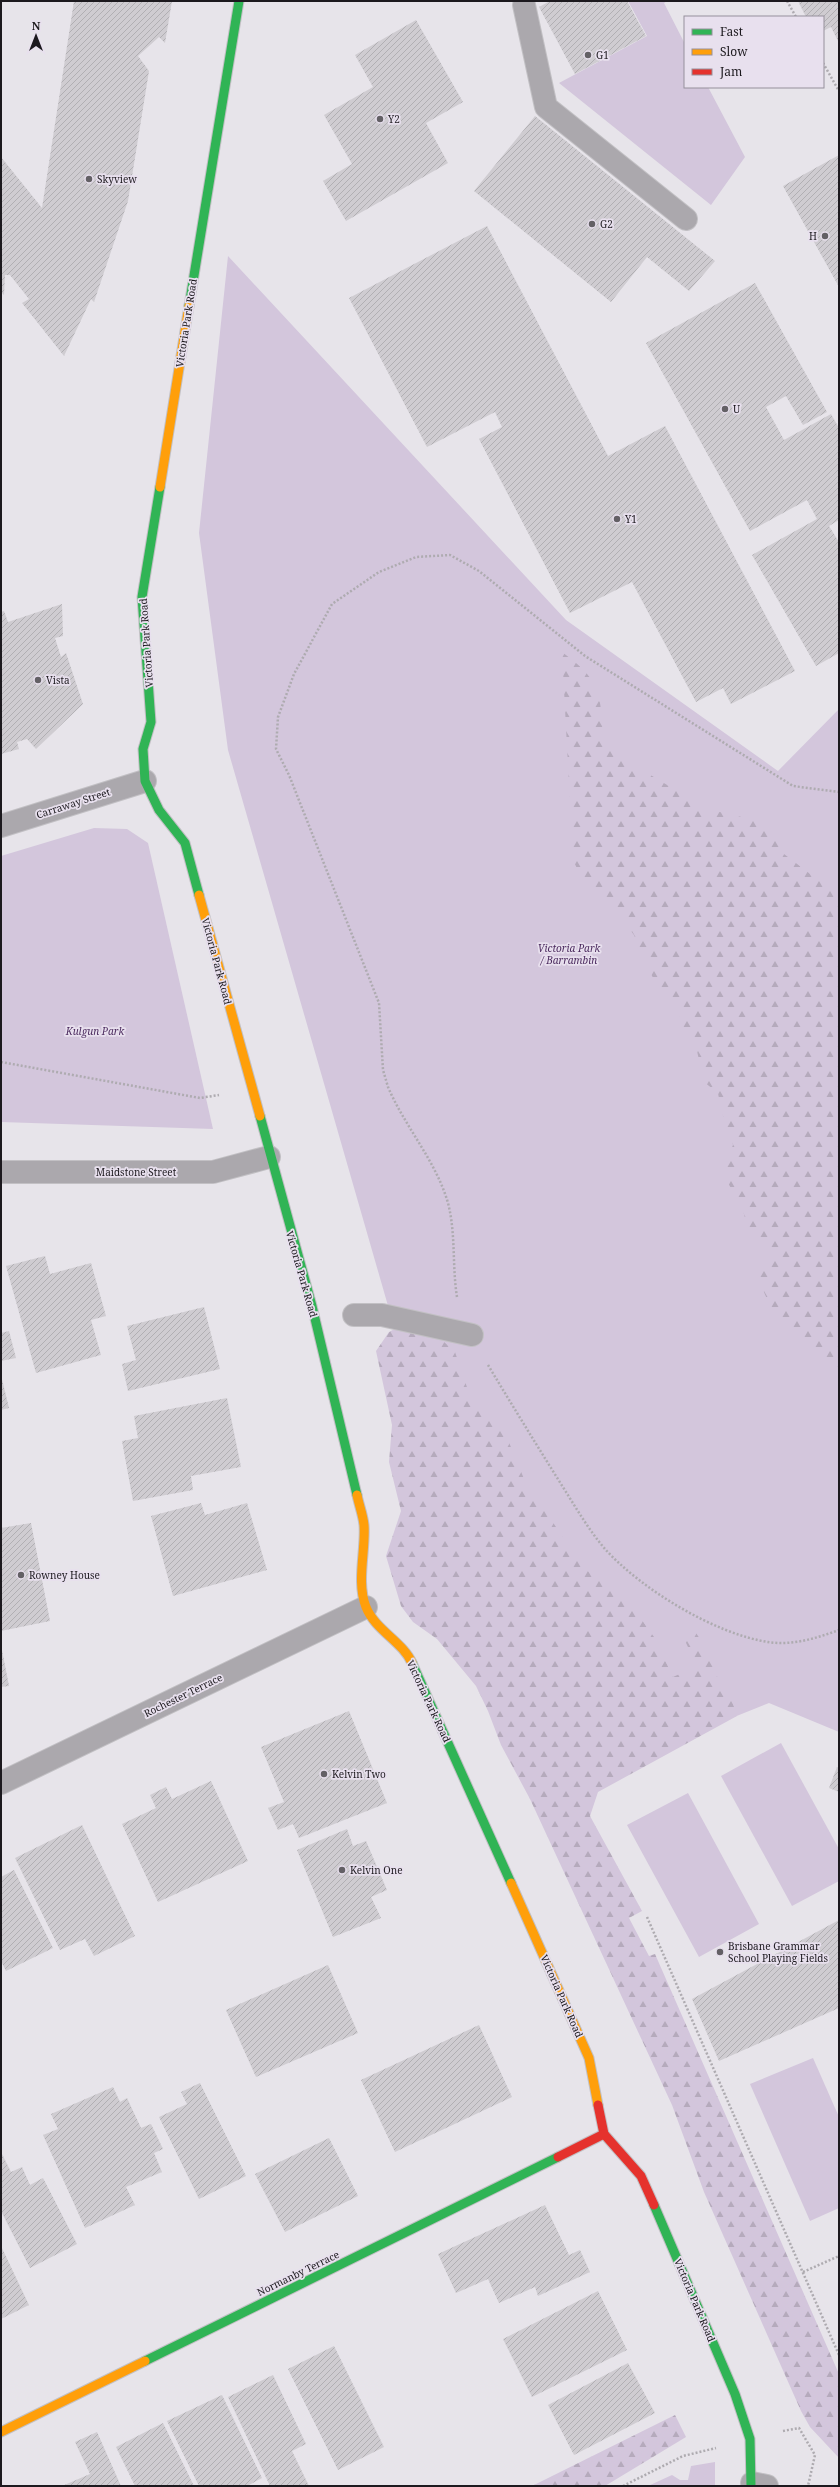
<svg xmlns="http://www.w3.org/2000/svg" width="840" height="2487" viewBox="0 0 840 2487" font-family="'Noto Serif',serif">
	<defs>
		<pattern id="forest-firs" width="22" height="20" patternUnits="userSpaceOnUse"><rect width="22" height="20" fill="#d3c6dc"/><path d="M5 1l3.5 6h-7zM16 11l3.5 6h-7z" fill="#b5aabc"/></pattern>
		<pattern id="building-hatch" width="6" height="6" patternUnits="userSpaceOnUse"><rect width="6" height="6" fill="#cfccd1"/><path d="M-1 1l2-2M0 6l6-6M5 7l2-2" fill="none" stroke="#b1afb3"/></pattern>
	</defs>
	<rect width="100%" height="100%" fill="#e7e4ea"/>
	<g fill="#d3c6dc">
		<polygon points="628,1 667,1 664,3 685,44 685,87 708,87 745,157 711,205 559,83 647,36"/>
		<polygon points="228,256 566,620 778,771 839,709 839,1732 769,1703 530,1799 228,750 199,533"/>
		<polygon points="94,828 127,829 148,843 213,1129 1,1122 1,856"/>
		<polygon points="781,1743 839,1849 839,1881 792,1906 721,1776"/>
		<polygon points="688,1793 759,1924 699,1957 627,1825"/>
		<polygon points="813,2058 839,2117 839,2208 810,2221 750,2084"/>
		<polygon points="715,2462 715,2486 648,2486 672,2475 680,2480 688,2480 691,2466"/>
	</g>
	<g fill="url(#forest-firs)">
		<path d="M562 652C591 674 600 684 602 721 603 731 603 741 609 750L707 809 750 819 762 824 775 836 784 854 839 896V1371C804 1351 756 1306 758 1261L766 1259 769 1256 749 1231 743 1211 726 1179V1161L733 1145 732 1141 721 1110 718 1093 704 1082 697 1051 686 1035 679 1014 652 976 634 935 612 906 583 881 573 860Z"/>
		<polygon points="400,1326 432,1331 455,1352 472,1402 498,1425 508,1440 529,1491 546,1512 580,1563 592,1575 618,1588 624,1595 654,1637 673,1677 697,1666 678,1626 696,1633 714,1660 713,1672 728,1689 737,1716 598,1792 590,1816 642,1911 629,1918 649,1956 655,1954 839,2374 839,2458 810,2427 801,2411 704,2192 672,2105 530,1799 501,1745 488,1711 476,1686 437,1639 413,1622 401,1606 386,1556 401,1511 389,1462 392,1425 376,1351 389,1332"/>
		<polygon points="675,2415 686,2437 605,2486 532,2486"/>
	</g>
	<g fill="url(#building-hatch)">
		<polygon points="74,1 172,1 165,43 159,37 138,56 149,71 128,201 94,302 91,299 64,356 22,303 29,299 10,275 5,275 4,295 1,292 1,157 42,208"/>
		<polygon points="550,1 627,1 646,36 575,74 539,7"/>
		<polygon points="798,1 839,1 839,43 831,27 823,31 823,17 806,17"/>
		<polygon points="416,20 463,102 426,123 448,163 346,221 323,181 352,164 324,115 373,87 355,55"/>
		<polygon points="535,116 715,261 689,291 647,257 611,302 474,191"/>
		<polygon points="839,155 839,287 783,186"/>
		<polygon points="487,226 608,456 665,426 795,671 731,704 723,688 696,702 632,582 570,613 479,439 502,427 495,412 427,447 349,298"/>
		<polygon points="755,283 827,412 803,425 786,396 766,407 784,440 831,414 839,428 839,520 829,526 839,542 839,653 816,666 752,555 817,519 807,500 750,531 646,343"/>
		<polygon points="62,604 63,636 55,638 61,657 66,653 83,704 36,749 27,739 17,742 19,749 1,754 1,612 4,611 8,622"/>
		<polygon points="45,1256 50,1274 91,1263 106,1316 91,1320 101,1355 36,1373 6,1266"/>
		<polygon points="204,1307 220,1369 128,1391 122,1364 136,1360 127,1326"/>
		<polygon points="9,1331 16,1358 1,1361 1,1333"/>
		<polygon points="1,1375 9,1408 1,1410"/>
		<polygon points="227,1398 241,1467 191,1476 193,1490 133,1501 122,1441 138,1438 134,1416"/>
		<polygon points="201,1503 205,1515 247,1503 267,1570 173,1596 151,1516"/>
		<polygon points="31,1523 50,1621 1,1631 1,1528"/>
		<polygon points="1,1645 9,1686 1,1687"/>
		<polygon points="349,1711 387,1803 299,1838 293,1824 278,1830 268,1808 284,1802 261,1747"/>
		<polygon points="837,1767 839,1768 839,1792 829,1788"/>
		<polygon points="211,1781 248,1861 158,1902 122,1824 156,1808 150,1795 166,1787 172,1799"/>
		<polygon points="82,1825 135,1936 94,1956 85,1939 60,1950 15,1858"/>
		<polygon points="347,1829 353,1846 366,1841 387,1890 371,1897 381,1918 333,1937 297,1850"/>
		<polygon points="14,1870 53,1948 6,1971 1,1961 1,1877"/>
		<polygon points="839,1920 839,2008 719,2061 692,1999"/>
		<polygon points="328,1965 358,2033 256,2077 226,2010"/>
		<polygon points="479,2025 512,2097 395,2152 361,2080"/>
		<polygon points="200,2083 246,2176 199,2199 159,2117 187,2104 181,2092"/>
		<polygon points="113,2087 120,2102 127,2098 141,2128 151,2124 163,2149 154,2153 162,2172 126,2187 135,2205 85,2228 43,2135 58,2129 51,2114"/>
		<polygon points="329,2138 358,2196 285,2232 255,2174"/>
		<polygon points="1,2152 11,2172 22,2167 30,2185 43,2178 77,2244 30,2268 1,2211"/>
		<polygon points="545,2205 569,2255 580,2250 590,2272 538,2296 535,2287 499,2303 488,2279 456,2293 438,2254"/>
		<polygon points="1,2246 29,2305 1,2319"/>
		<polygon points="598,2291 627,2350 532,2397 503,2339"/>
		<polygon points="334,2346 384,2447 338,2470 288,2369"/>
		<polygon points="628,2363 655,2413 574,2455 548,2405"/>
		<polygon points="273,2375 306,2444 292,2451 309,2486 270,2486 228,2397"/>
		<polygon points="222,2395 262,2478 247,2486 199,2486 167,2421"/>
		<polygon points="163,2423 194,2486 135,2486 116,2447"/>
		<polygon points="97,2432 121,2486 62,2486 90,2474 75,2442"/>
	</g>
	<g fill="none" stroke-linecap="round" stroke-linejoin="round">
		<g stroke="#c2c0c4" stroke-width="24">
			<g id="lane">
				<polyline points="524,5 546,107 686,219"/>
				<polyline points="354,1315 382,1315 472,1335"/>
				<polyline points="752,2483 767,2486"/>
			</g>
		</g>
		<g stroke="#c2c0c4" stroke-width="24">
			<g id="street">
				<polyline points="1,826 145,781"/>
				<polyline points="1,1172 213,1172 269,1157"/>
				<polyline points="1,1783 366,1607"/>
			</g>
		</g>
		<g stroke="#c2c0c4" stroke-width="11">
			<g id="fast">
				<polyline points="189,306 239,1"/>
				<polyline points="160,487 142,597 151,722 143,749 145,781 159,810 185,843 199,895"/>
				<polyline points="260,1116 312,1306 357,1495"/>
				<polyline points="412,1663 511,1883"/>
				<polyline points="654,2205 735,2394 750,2439 751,2486"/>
				<polyline points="145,2361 558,2157"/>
			</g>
		</g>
		<g stroke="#c2c0c4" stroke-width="11">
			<g id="slow">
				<polyline points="160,487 189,306"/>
				<polyline points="199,895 260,1116"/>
				<path d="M357 1495C359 1505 363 1515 364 1525 366 1550 356 1582 366 1607 375 1630 403 1642 412 1663"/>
				<polyline points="511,1883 589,2058 598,2105"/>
				<polyline points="1,2432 145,2361"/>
			</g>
		</g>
		<g stroke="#c2c0c4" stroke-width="11">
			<g id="jam">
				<polyline points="598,2105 604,2134 641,2176 654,2205"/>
				<polyline points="558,2157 604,2134"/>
			</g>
		</g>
		<g stroke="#aeabb0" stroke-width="2.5" stroke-dasharray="2 2" stroke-linecap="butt">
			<polyline points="787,1 796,17"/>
			<polyline points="823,63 839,91"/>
			<polyline points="1,1062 200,1098 219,1095"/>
			<path d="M457 1297C452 1266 456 1234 448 1203 436 1161 405 1127 388 1087L383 1070 379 1003 289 775 276 749 278 717 294 674 332 604 379 572 416 557 450 555 479 571 585 656 793 786 839 792"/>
			<path d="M488 1365C512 1405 536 1444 561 1484 575 1506 588 1529 605 1549 641 1589 715 1634 768 1642 792 1646 817 1638 839 1630"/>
			<polyline points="647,1917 839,2355"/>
			<polyline points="803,2272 839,2256"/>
			<polyline points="783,2431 799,2428 815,2455 808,2486"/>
			<polyline points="623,2486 683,2456 716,2448"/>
		</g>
		<use href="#lane" stroke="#aba8ad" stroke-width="22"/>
		<use href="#street" stroke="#aba8ad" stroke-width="22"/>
		<use href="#fast" stroke="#30b455" stroke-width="9"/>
		<use href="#slow" stroke="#ff9f0a" stroke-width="9"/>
		<use href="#jam" stroke="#e5322d" stroke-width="9"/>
	</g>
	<g fill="#636065" stroke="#e8e0ee" stroke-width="1.5">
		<circle cx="588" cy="55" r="4"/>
		<circle cx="380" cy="119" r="4"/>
		<circle cx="89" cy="179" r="4"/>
		<circle cx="592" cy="224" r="4"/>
		<circle cx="825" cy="236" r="4"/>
		<circle cx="725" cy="409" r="4"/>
		<circle cx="617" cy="519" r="4"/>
		<circle cx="38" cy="680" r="4"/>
		<circle cx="21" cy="1575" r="4"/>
		<circle cx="324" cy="1774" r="4"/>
		<circle cx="342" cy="1870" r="4"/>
		<circle cx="720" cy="1952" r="4"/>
	</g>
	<g text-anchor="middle" stroke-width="3.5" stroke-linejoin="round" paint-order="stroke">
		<g font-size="10" fill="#1c191e" stroke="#e8e0ee" text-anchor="start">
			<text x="596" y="59">G1</text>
			<text x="388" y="123">Y2</text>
			<text x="97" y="183">Skyview</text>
			<text x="600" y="228">G2</text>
			<text x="817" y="240" text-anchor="end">H</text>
			<text x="733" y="413">U</text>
			<text x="625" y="523">Y1</text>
			<text x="46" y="684">Vista</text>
			<text x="29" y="1579">Rowney House</text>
			<text x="332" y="1778">Kelvin Two</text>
			<text x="350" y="1874">Kelvin One</text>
			<text x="728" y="1950">Brisbane Grammar<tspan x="728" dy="12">School Playing Fields</tspan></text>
		</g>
		<g font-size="10" fill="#1c191e" stroke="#e8e0ee">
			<text transform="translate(186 323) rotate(-81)" y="4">Victoria Park Road</text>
			<text transform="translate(146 643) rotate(-94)" y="4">Victoria Park Road</text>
			<text transform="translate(73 803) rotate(-18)" y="4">Carraway Street</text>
			<text transform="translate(217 961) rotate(75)" y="4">Victoria Park Road</text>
			<text x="136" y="1176">Maidstone Street</text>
			<text transform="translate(302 1274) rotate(74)" y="4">Victoria Park Road</text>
			<text transform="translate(183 1695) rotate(-26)" y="4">Rochester Terrace</text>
			<text transform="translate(429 1701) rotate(65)" y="4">Victoria Park Road</text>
			<text transform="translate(562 1996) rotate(66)" y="4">Victoria Park Road</text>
			<text transform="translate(298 2273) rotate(-26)" y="4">Normanby Terrace</text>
			<text transform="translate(695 2300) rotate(67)" y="4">Victoria Park Road</text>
		</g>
		<g font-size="10" font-style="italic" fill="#4b2a5e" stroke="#e8e0ee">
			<text x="569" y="952">Victoria Park<tspan x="569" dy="12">/ Barrambin</tspan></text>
			<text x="95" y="1035">Kulgun Park</text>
		</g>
	</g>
	<rect width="840" height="2487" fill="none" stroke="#1c191e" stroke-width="4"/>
	<rect x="684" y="16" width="140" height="72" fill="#e8e0ee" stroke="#96909b"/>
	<rect x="692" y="29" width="20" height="6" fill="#30b455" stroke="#96909b"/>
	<text x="720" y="36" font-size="12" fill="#1c191e">Fast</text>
	<rect x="692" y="49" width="20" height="6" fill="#ff9f0a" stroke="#96909b"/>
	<text x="720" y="56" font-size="12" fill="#1c191e">Slow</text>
	<rect x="692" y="69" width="20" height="6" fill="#e5322d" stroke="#96909b"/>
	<text x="720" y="76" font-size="12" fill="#1c191e">Jam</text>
	<g transform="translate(36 36)" stroke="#e8e0ee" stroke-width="3" paint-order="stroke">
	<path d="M0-3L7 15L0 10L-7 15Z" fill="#1c191e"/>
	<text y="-6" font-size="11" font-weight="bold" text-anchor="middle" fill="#1c191e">N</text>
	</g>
</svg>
